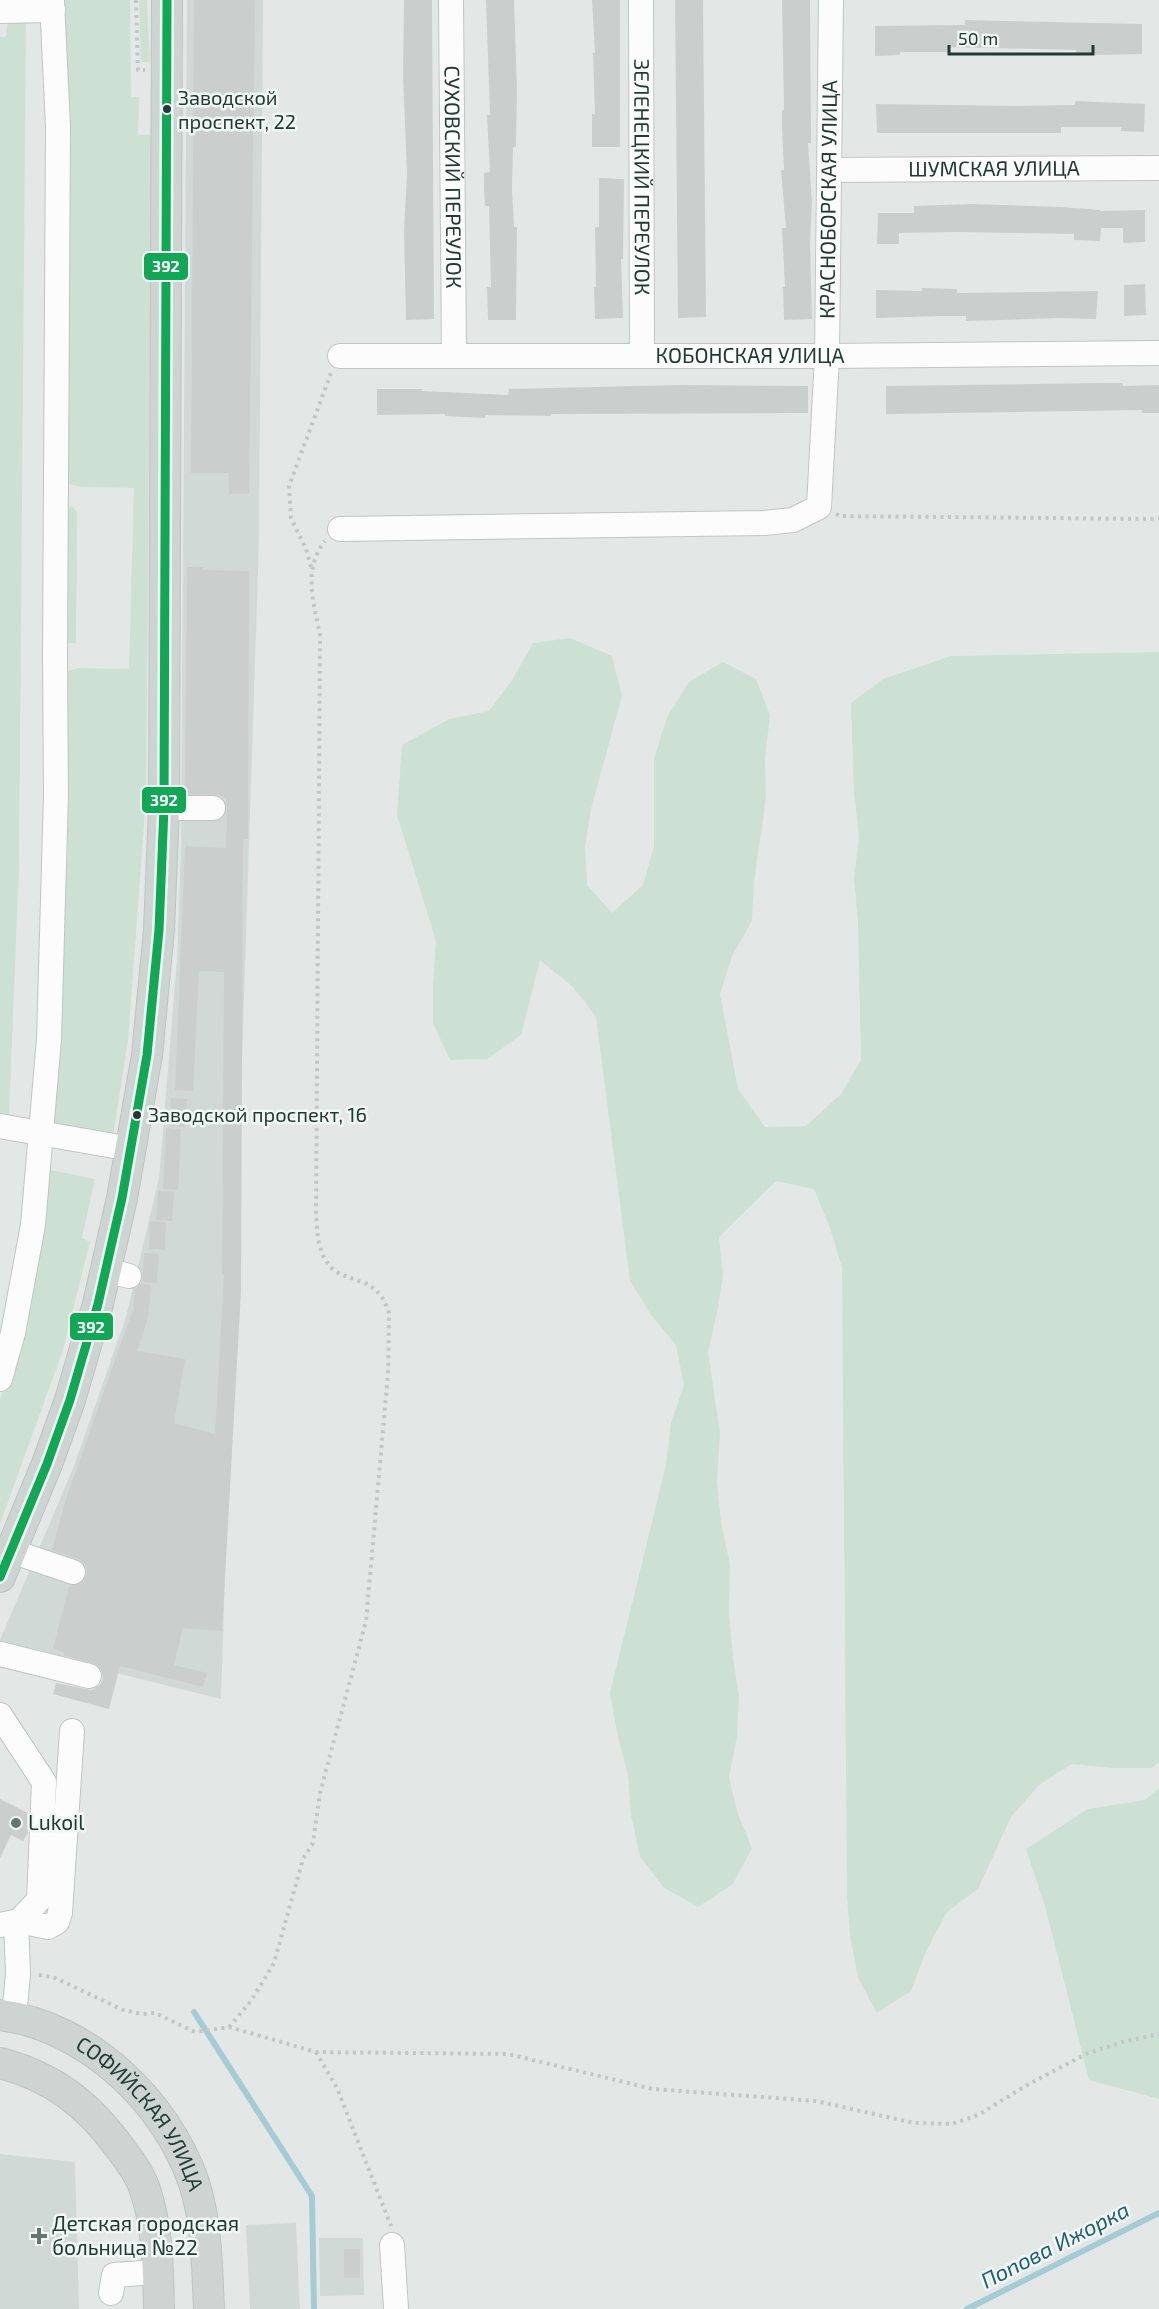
<svg xmlns="http://www.w3.org/2000/svg" width="1159" height="2309" viewBox="0 0 1159 2309" font-family="'Exo 2',sans-serif">
	<rect width="100%" height="100%" fill="#e3e8e6"/>
	<g fill="#d1d9d6">
		<polygon points="187,0 263,0 259,541 221,1699 0,1644 0,1640 74,1466 126,1317 159,1178 177,960 181,843"/>
		<polygon points="0,2154 75,2162 79,2309 0,2309"/>
		<polygon points="296,2223 300,2309 250,2309 246,2225"/>
		<polygon points="319,2238 363,2238 364,2295 320,2296"/>
	</g>
	<g fill="#cce1d4">
		<polygon points="63,0 130,0 131,97 139,97 138,135 152,135 146,798 128,1041 113,1136 50,1123 68,851 63,673 78,668 129,669 134,488 82,487 65,483"/>
		<polygon points="139,0 147,0 150,62 141,62"/>
		<polygon points="26,20 19,868 9,1114 0,1113 0,37 6,37 8,21"/>
		<polygon points="72,506 77,512 76,643 63,643 64,510"/>
		<polygon points="570,638 612,656 622,696 591,809 585,847 587,885 612,913 643,885 654,846 654,759 667,717 689,682 723,662 756,679 770,715 765,759 766,798 754,882 752,921 732,956 720,994 738,1089 765,1127 806,1126 841,1094 861,1060 858,922 854,878 859,837 854,792 851,703 883,679 951,656 1159,652 1159,1762 1152,1768 1112,1768 1072,1764 1039,1785 1011,1817 978,1889 947,1912 927,1949 911,1991 877,2013 858,1978 850,1936 847,1897 842,1267 830,1228 814,1189 776,1181 719,1237 723,1275 717,1313 708,1352 720,1433 717,1482 721,1523 730,1564 729,1612 733,1658 739,1696 737,1736 729,1778 738,1814 752,1848 733,1884 698,1907 663,1887 640,1856 631,1815 628,1775 618,1738 610,1693 666,1465 671,1423 684,1385 676,1345 651,1315 630,1281 596,1017 573,987 540,960 521,1035 487,1059 450,1060 433,1023 433,984 436,941 397,815 402,745 449,719 489,711 512,680 533,643"/>
		<polygon points="46,1169 95,1179 82,1238 90,1242 63,1350 0,1524 0,1399 15,1356"/>
		<polygon points="1159,1788 1159,2099 1089,2080 1045,1906 1026,1849 1088,1809 1145,1800"/>
	</g>
	<g fill="none" stroke-linecap="round" stroke-linejoin="round">
		<g stroke="#a5cbd4" stroke-width="6">
			<polyline points="194,2012 312,2196 314,2309"/>
			<polyline points="967,2309 1159,2213"/>
		</g>
	</g>
	<g fill="#cacfcd">
		<polygon points="194,0 255,0 249,494 229,494 229,473 191,473"/>
		<polygon points="404,0 432,0 434,319 406,320 404,231 407,174 403,74"/>
		<polygon points="486,0 514,0 517,90 516,147 513,147 512,189 514,227 517,227 516,320 488,320 487,287 491,287 489,206 485,206 484,189 484,173 490,172 487,115 490,115"/>
		<polygon points="592,0 620,0 620,147 592,147 592,114 595,114 593,53 595,53"/>
		<polygon points="675,0 703,0 706,317 678,318"/>
		<polygon points="782,0 810,0 811,143 808,143 812,202 810,244 812,319 784,320 783,287 785,287 782,228 786,228 781,170 784,170 782,127 782,110 784,110"/>
		<polygon points="965,20 1142,24 1142,54 1097,55 1076,53 1076,50 948,47 948,52 900,52 900,55 875,56 875,26 965,25"/>
		<polygon points="1075,101 1145,104 1144,132 1121,131 1121,127 1061,127 1061,133 877,133 876,104 1016,106 1075,105"/>
		<polygon points="599,178 624,179 623,259 621,259 623,318 595,319 594,287 596,287 595,227 599,227"/>
		<polygon points="973,204 1062,207 1100,210 1100,211 1145,210 1145,242 1123,243 1123,228 1101,228 1100,241 1074,240 1074,234 959,232 899,233 899,244 877,244 878,213 914,213 914,206"/>
		<polygon points="1145,284 1146,315 1124,316 1124,285"/>
		<polygon points="922,288 957,289 957,293 1098,291 1096,319 1062,318 966,321 966,316 940,316 876,318 876,290 922,291"/>
		<polygon points="1100,383 1123,383 1123,386 1159,385 1159,413 1142,413 1142,410 886,414 886,386"/>
		<polygon points="682,385 808,386 808,413 551,414 551,416 485,415 485,418 445,416 445,414 377,415 377,389 422,389 422,391 508,395 509,389"/>
		<polygon points="187,567 203,567 203,570 249,571 248,839 243,839 241,1291 222,1631 183,1628 174,1665 207,1673 203,1687 120,1666 109,1709 53,1694 56,1683 92,1690 100,1685 103,1679 102,1672 98,1665 63,1655 64,1652 53,1649 69,1586 82,1583 86,1577 87,1570 84,1563 78,1559 52,1550 65,1502 133,1309 135,1289 140,1284 151,1285 148,1318 137,1351 185,1359 174,1423 215,1434 224,1275 222,1275 224,972 199,971 193,1091 175,1090 185,846 226,848 227,807 226,799 220,795 185,794"/>
		<polygon points="171,1098 187,1099 185,1127 170,1126"/>
		<polygon points="166,1128 181,1129 178,1190 163,1189"/>
		<polygon points="158,1191 174,1192 172,1221 156,1220"/>
		<polygon points="150,1221 166,1222 165,1250 149,1249"/>
		<polygon points="144,1253 159,1254 157,1283 142,1282"/>
		<polygon points="0,1799 28,1813 28,1833 23,1841 11,1835 0,1858"/>
		<rect x="344" y="2249" width="16" height="29"/>
	</g>
	<g fill="none" stroke-linecap="round" stroke-linejoin="round">
		<g stroke="#c0c5c3" stroke-width="26">
			<g id="minor">
				<path id="s1" d="M451 0 454 355"/>
				<path id="s2" d="M641 0 642 354"/>
				<polyline points="0,11 53,10"/>
				<path id="s3" d="M829 170 1159 168"/>
				<path id="s4" d="M340 356H827L1159 353"/>
				<path id="s5" d="M340 529 764 523 793 520 819 507 827 356 831 0"/>
				<polyline points="164,808 213,808"/>
				<polyline points="0,1126 131,1149"/>
				<polyline points="105,1270 129,1276"/>
				<polyline points="0,1379 13,1333 33,1225 49,1039 56,795 55,656 58,127 52,0"/>
				<polyline points="11,1551 73,1572"/>
				<polyline points="0,1654 89,1676"/>
				<polyline points="0,1715 44,1782 39,1900 19,1921 0,1925"/>
				<polyline points="19,1921 48,1927 57,1922 60,1913 72,1731"/>
				<polyline points="14,2017 18,1974 16,1922"/>
				<polyline points="392,2245 396,2309"/>
				<polyline points="111,2293 114,2275 158,2272"/>
			</g>
		</g>
		<g stroke="#bcc4c2" stroke-width="32">
			<g id="major">
				<polyline points="0,1577 47,1464 70,1400 98,1304 122,1198 147,1055 159,930 164,808 167,0"/>
				<path id="s6" d="M0 2015C87 2026 166 2101 194 2183 207 2223 207 2267 209 2309"/>
				<path d="M0 2063C53 2077 88 2104 120 2148 129 2160 139 2173 144 2187 158 2226 158 2268 159 2309"/>
			</g>
		</g>
		<g stroke="#c0c8c5" stroke-width="4" stroke-dasharray="3 4.5" stroke-linecap="butt">
			<polyline points="136,0 138,70 145,70"/>
			<polyline points="836,514 840,516 1159,519"/>
			<polyline points="311,567 306,549 291,518 289,486 331,373"/>
			<polyline points="39,1975 53,1977 123,2010 142,2014 155,2013 195,2032 229,2027 316,2052 508,2054 653,2089 816,2101 914,2123 952,2124 978,2115 1029,2084 1086,2054 1122,2042 1159,2034"/>
			<path d="M229 2027 251 2001 274 1963 303 1859 313 1843 320 1793 366 1621 388 1374 389 1313 384 1300 376 1290 367 1284 340 1274 330 1267 323 1256 318 1240 316 1215 320 636C314 601 302 571 325 541"/>
			<polyline points="316,2052 337,2088 391,2226"/>
		</g>
		<use href="#minor" stroke="#fbfcfb" stroke-width="24"/>
		<use href="#major" stroke="#cdd4d2" stroke-width="30"/>
		<g stroke="#f1f7f4" stroke-width="14">
			<polyline id="bus-1" points="0,1577 47,1464 70,1400 98,1304 122,1198 147,1055 159,930 164,808 167,0"/>
		</g>
		<use href="#bus-1" stroke="#10a855" stroke-width="9"/>
	</g>
	<g fill="#223a35" stroke="#f1f7f4" stroke-width="2">
		<circle cx="167" cy="109" r="5"/>
		<circle cx="137" cy="1115" r="5"/>
	</g>
	<g fill="#667773" stroke="#f1f7f4" stroke-width="2">
		<circle cx="16" cy="1823" r="6"/>
		<path d="M36 2227h6v6h6v6h-6v6h-6v-6h-6v-6h6z"/>
	</g>
	<g text-anchor="middle" stroke-width="5" stroke-linejoin="round" paint-order="stroke">
		<g font-size="20" fill="#223a35" stroke="#f1f7f4" text-anchor="start">
			<text x="178" y="105">Заводской<tspan x="178" dy="24">проспект, 22</tspan></text>
			<text x="148" y="1122">Заводской проспект, 16</text>
		</g>
		<g font-size="21" fill="#223a35" stroke="#f1f7f4">
			<text dy="7" stroke="none"><textPath href="#s3" startOffset="165">ШУМСКАЯ УЛИЦА</textPath></text>
			<text dy="7" stroke="none"><textPath href="#s1" startOffset="177">СУХОВСКИЙ ПЕРЕУЛОК</textPath></text>
			<text dy="7" stroke="none"><textPath href="#s2" startOffset="177">ЗЕЛЕНЕЦКИЙ ПЕРЕУЛОК</textPath></text>
			<text dy="7" stroke="none"><textPath href="#s5" startOffset="790">КРАСНОБОРСКАЯ УЛИЦА</textPath></text>
			<text dy="7" stroke="none"><textPath href="#s4" startOffset="410">КОБОНСКАЯ УЛИЦА</textPath></text>
			<text dy="7" stroke="none"><textPath href="#s6" startOffset="180">СОФИЙСКАЯ УЛИЦА</textPath></text>
		</g>
		<g font-size="21" fill="#223a35" stroke="#f1f7f4" text-anchor="start">
			<text x="28" y="1830">Lukoil</text>
			<text x="52" y="2231">Детская городская<tspan x="52" dy="24">больница №22</tspan></text>
		</g>
		<g font-size="22" font-style="italic" fill="#1f6073" stroke="#f1f7f4">
			<text transform="translate(1055 2245) rotate(-27)" y="8">Попова Ижорка</text>
		</g>
	</g>
	<g stroke="#f1f7f4" stroke-width="2">
		<rect x="143" y="252" width="46" height="29" rx="6" fill="#10a855"/>
		<rect x="141" y="786" width="46" height="28" rx="6" fill="#10a855"/>
		<rect x="69" y="1312" width="45" height="29" rx="6" fill="#10a855"/>
	</g>
	<g font-size="16" text-anchor="middle" font-weight="bold" fill="#fff">
		<text x="166" y="272">392</text>
		<text x="164" y="806">392</text>
		<text x="91" y="1333">392</text>
	</g>
	<path d="M949 45v9h144v-9" fill="none" stroke="#223a35" stroke-width="3"/>
	<text x="958" y="45" font-size="18" fill="#223a35" stroke="#f1f7f4" stroke-width="4.5" paint-order="stroke">50 m</text>
</svg>
